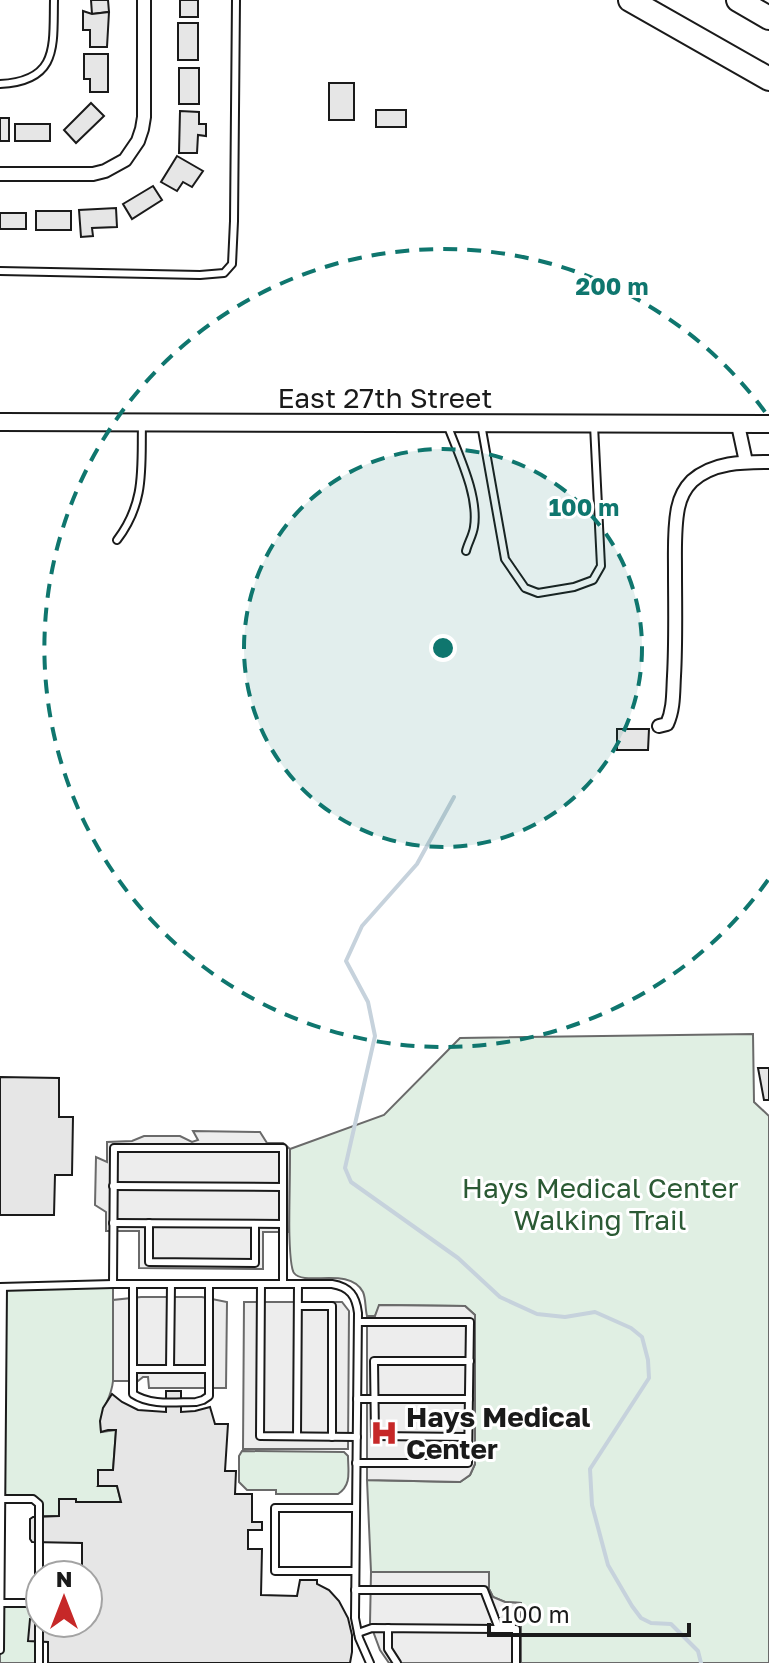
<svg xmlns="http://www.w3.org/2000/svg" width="769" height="1663" viewBox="0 0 769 1663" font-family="'Golos Text',sans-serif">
	<rect width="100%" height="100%" fill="#fff"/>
	<g fill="#e0efe3" stroke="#6a6a6a" stroke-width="2">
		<path d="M753 1034 754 1102 769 1116V1663H521V1603L505 1602 493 1597 489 1589V1572H371L367 1480 460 1482 470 1475 475 1464V1315L465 1306 380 1305 375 1316H367C365 1308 366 1299 363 1292 349 1266 305 1287 294 1273 286 1263 290 1167 290 1149L384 1115 460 1038Z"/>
		<path d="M113 1284V1381C111 1402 99 1408 101 1432L116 1430 113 1470 98 1486H117L121 1502H76V1499H59V1516H39L37 1501 2 1499 1 1603H39V1663H0V1287Z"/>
		<path d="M242 1451 344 1452 348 1456C348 1471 352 1485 338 1494H276V1490H247L239 1482V1456Z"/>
	</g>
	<g fill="#ededed" stroke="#6a6a6a" stroke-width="2">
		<polygon points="193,1131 260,1132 267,1143 283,1143 290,1149 289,1232 263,1232 263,1269 139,1268 139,1231 106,1231 106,1212 95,1205 96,1157 107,1162 107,1142 132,1141 144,1136 180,1136 192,1142 198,1140"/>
		<polygon points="141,1297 202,1297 227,1302 226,1388 149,1388 148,1377 143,1377 138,1381 113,1381 113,1300"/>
		<polygon points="244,1302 342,1302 349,1311 348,1449 243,1449"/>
		<polygon points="379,1305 465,1306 475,1315 475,1464 470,1475 460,1482 367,1480 367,1316 375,1316"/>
		<polygon points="371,1572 489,1572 489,1589 493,1597 505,1602 521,1603 521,1663 389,1663 380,1650 370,1623"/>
	</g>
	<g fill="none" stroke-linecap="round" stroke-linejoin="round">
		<polyline stroke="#c6d2dc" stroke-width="4" points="454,797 417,864 362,926 346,961 368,1002 375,1036 345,1168 351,1182 458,1258 500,1297 537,1314 565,1317 595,1312 631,1328 642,1337 648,1360 649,1378 590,1469 592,1505 608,1565 632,1606 641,1618 651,1623 671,1624 698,1651 701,1663"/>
	</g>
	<g fill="#e6e6e6" stroke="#1a1a1a" stroke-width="2">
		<polygon points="91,0 108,0 109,12 92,14"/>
		<rect x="180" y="0" width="18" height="17"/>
		<polygon points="83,11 92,14 109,12 107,47 90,47 90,30 83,30"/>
		<rect x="178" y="23" width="20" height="37"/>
		<polygon points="84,54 108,54 108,92 90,92 90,79 84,79"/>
		<rect x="179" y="68" width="20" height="36"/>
		<rect x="329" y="83" width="25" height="37"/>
		<polygon points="91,103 104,116 76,143 64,130"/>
		<rect x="376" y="110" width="30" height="17"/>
		<polygon points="180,111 199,112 199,124 206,124 206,136 198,135 197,153 179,153"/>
		<rect x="0" y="118" width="9" height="23"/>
		<rect x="15" y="124" width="35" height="17"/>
		<polygon points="177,156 203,171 192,187 183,182 177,191 161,182"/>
		<polygon points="153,186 162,200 132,219 123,204"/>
		<polygon points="116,208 117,227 92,228 93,236 81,237 79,210"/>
		<rect x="36" y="211" width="35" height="19"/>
		<rect x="0" y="213" width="26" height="16"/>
		<polygon points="617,729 649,729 648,750 617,750"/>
		<polygon points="758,1068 769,1068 769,1100 764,1100"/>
		<polygon points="0,1077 59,1078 59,1117 73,1117 72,1175 55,1175 54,1215 0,1215"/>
		<polygon points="166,1391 181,1391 181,1412 195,1411 210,1407 215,1424 228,1424 225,1471 236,1471 235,1494 252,1494 252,1522 262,1522 262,1530 248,1530 248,1549 262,1549 261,1595 297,1596 300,1580 317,1580 317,1584 329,1590 339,1601 348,1618 352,1635 352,1652 350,1663 48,1663 48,1642 28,1641 30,1619 40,1619 40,1623 88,1623 88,1575 49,1575 49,1573 69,1573 69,1567 82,1568 82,1543 32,1542 30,1539 30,1519 33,1517 59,1516 59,1499 76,1499 76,1502 121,1502 117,1486 98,1486 98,1470 113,1470 116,1430 108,1430 101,1432 100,1421 103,1408 112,1394 122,1402 138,1410 166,1412"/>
	</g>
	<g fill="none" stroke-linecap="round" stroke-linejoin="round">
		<g stroke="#1a1a1a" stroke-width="10">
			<g id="service">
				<path d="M0 84C59 81 53 46 54 0"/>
				<polyline points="0,271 200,275 224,273 232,264 234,221 236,0"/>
				<path d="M447 424C458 454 479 495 474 527 473 535 468 543 466 551"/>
				<polyline points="481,424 505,559 525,588 538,593 574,587 593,580 601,566 594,425"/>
				<path d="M117 540C146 502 141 468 142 423"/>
				<polyline points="113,1186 283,1187"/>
				<polyline points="113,1223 283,1224"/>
				<polyline points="149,1223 149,1262 255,1263 255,1224"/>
				<polyline points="113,1284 114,1148 283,1148 283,1284"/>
				<path d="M133 1284V1394C151 1406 175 1402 196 1402L203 1400 209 1396V1284"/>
				<polyline points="261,1284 260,1436 357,1437"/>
				<path d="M0 1287 113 1284H332C350 1287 356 1296 358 1313L355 1618 359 1638 370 1663"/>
				<polyline points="298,1306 332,1306 332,1437"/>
				<polyline points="133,1369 209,1369"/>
				<polyline points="170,1369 171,1284"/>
				<polyline points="357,1399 469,1399"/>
				<polyline points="297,1436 298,1284"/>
				<polyline points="468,1437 375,1436 374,1361 470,1361"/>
				<polyline points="356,1463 468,1463 470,1322 358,1322"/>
				<polyline points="0,1499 33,1499 39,1504 39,1663"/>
				<polyline points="355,1571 275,1571 275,1508 356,1508"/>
				<polyline points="355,1590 484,1590 499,1629 516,1629 516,1663"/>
				<polyline points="0,1603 39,1603"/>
				<polyline points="388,1628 388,1649 397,1663"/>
				<polyline points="358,1633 372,1628 499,1629"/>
				<polyline points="0,1650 3,1287"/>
			</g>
		</g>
		<g stroke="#1a1a1a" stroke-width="16">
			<g id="minor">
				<polyline points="0,174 93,174 105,171 125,160 138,141 142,129 144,117 144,0"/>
				<polyline points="738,425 746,462"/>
				<path d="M659 726 667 724C674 709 673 692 674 676 676 640 675 605 675 570 675 549 674 528 678 508 680 498 685 488 692 481 713 462 743 462 769 462"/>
			</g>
		</g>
		<g stroke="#1a1a1a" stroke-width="20">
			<polyline id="secondary" points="0,422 769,424"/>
		</g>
		<g stroke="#1a1a1a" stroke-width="26">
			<g id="motorway">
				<polyline points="630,0 769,79"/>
				<polyline points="738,0 769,18"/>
			</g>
		</g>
		<use href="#service" stroke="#fff" stroke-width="6"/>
		<use href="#minor" stroke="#fff" stroke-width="12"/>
		<use href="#secondary" stroke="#fff" stroke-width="16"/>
		<use href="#motorway" stroke="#fff" stroke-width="22"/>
	</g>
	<circle cx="443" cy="648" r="199" fill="#0f766e" fill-opacity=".12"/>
	<g fill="none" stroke="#0f766e" stroke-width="4" stroke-dasharray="14 10">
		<circle cx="443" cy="648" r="199"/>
		<path d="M768 880A399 399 0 1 1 768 416"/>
	</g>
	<defs>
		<g id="hospital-bare" transform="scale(2.16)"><path d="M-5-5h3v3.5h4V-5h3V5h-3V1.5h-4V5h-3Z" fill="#c62828" stroke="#fff" stroke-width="2.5" paint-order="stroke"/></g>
	</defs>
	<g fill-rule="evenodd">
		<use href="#hospital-bare" x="384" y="1433"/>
	</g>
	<g text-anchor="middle" stroke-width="6" stroke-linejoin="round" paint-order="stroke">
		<g font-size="28" fill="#1a1a1a" stroke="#fff">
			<text x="385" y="408">East 27th Street</text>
		</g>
		<g font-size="28" fill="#2b5a34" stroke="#fff">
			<text x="600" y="1198">Hays Medical Center<tspan x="600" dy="32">Walking Trail</tspan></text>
		</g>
		<g font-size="28" font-weight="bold" fill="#1a1a1a" stroke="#fff" text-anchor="start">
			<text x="406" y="1427">Hays Medical<tspan x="406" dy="32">Center</tspan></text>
		</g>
	</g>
	<circle cx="443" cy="648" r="12" fill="#0f766e" stroke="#fff" stroke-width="4"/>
	<g font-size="24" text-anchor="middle" font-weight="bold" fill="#0f766e" stroke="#fff" stroke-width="6" stroke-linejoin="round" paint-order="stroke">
		<text x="612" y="295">200 m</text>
		<text x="584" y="516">100 m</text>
	</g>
	<g transform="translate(64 1599)"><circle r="38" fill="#ffffff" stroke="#a3a3a3" stroke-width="2"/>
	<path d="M0-6L14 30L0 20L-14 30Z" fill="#c62828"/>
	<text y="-12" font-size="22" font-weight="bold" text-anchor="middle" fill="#1a1a1a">N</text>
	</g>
	<path d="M489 1623v12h200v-12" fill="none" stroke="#1a1a1a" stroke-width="4"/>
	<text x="501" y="1623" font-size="24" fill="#1a1a1a" stroke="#ffffff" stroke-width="6" paint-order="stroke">100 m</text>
</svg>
